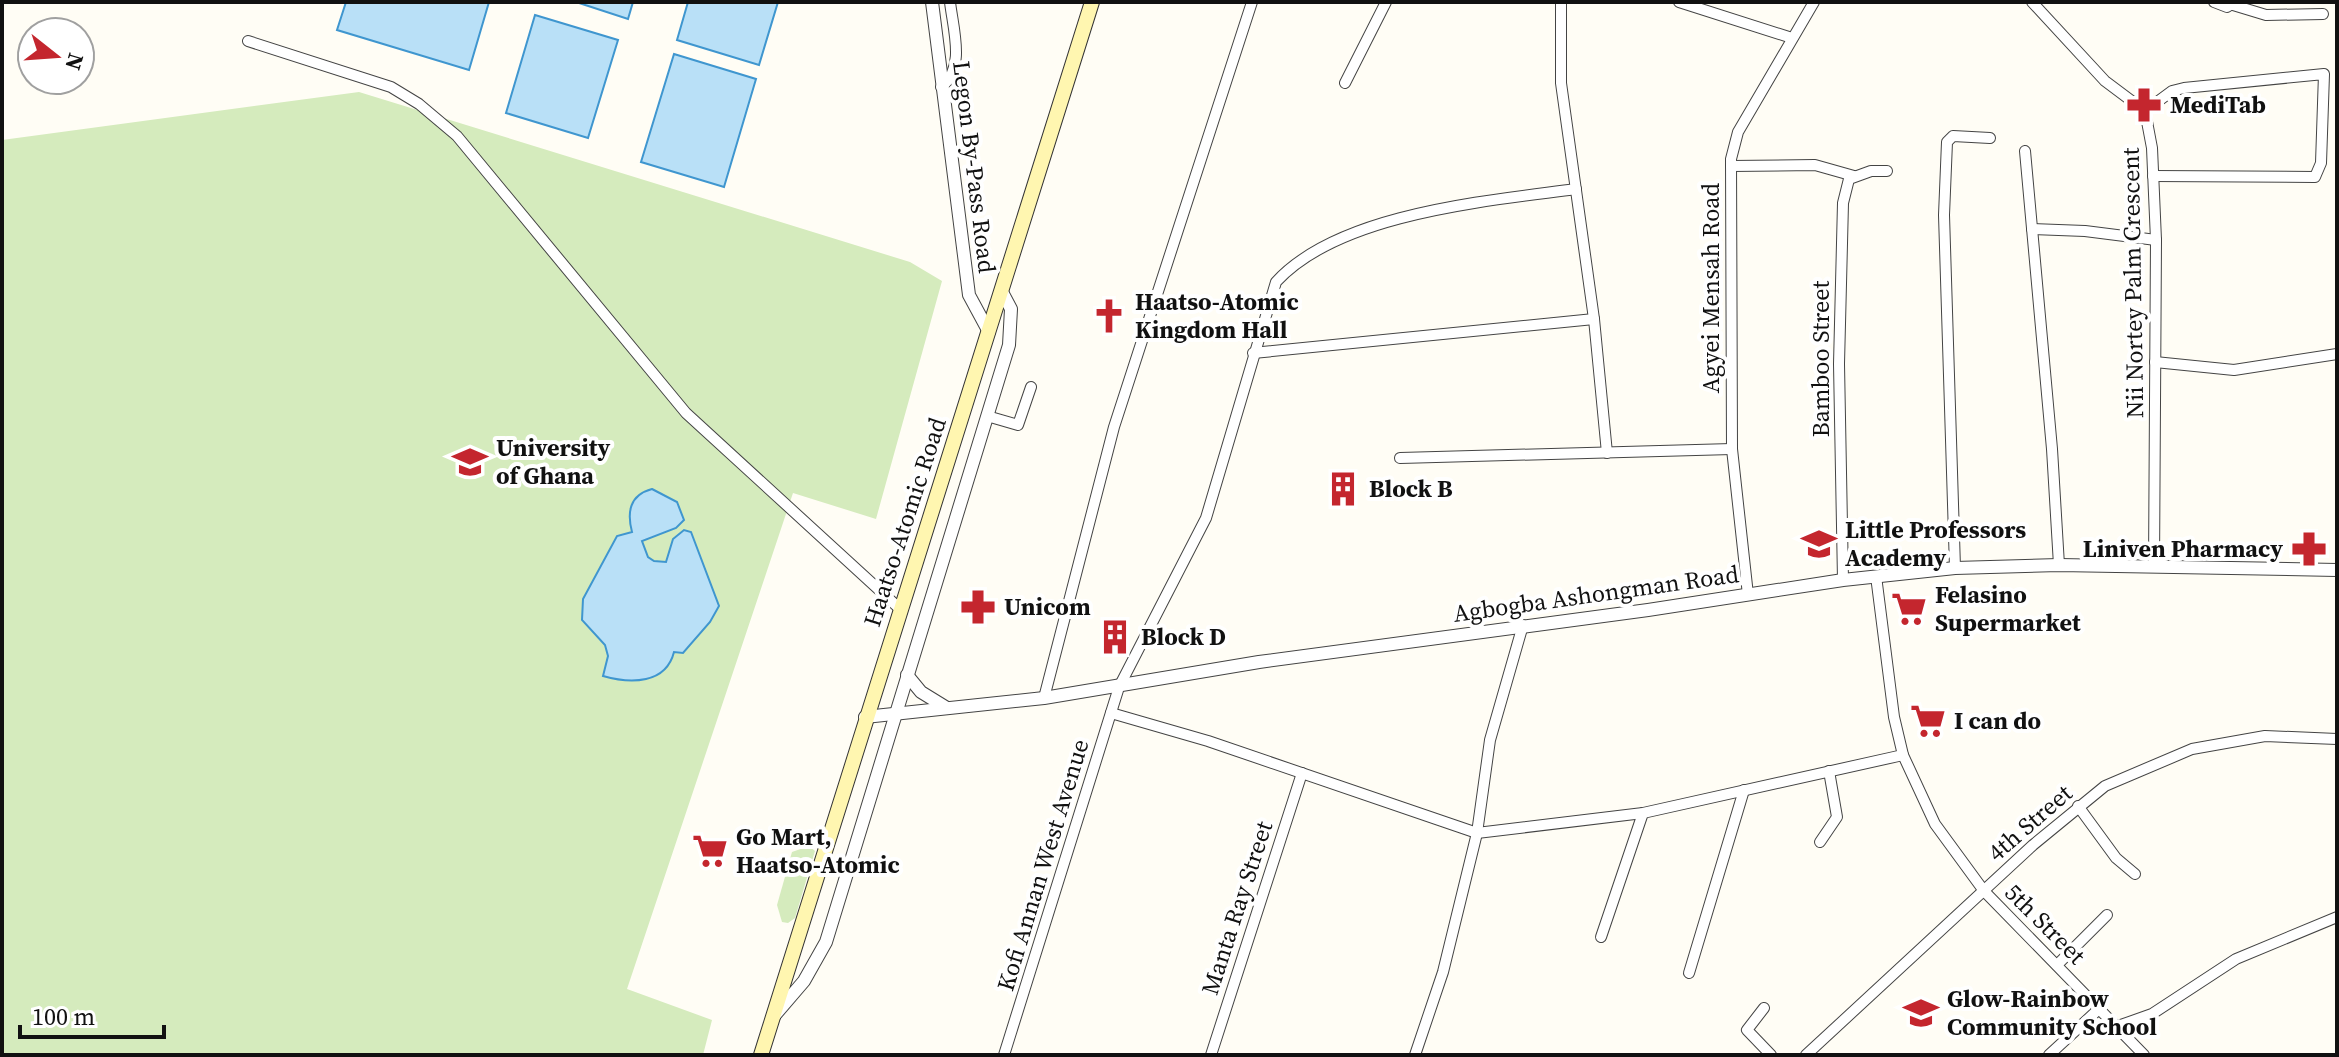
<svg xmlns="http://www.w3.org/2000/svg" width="2339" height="1057" viewBox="0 0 2339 1057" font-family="'Source Serif 4',serif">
	<rect width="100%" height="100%" fill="#fffdf5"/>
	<g fill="#d5ebbd">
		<polygon points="359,92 910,262 942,281 876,519 793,493 627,989 712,1020 703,1055 2,1055 2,140"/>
		<polygon points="809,846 815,851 795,918 788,923 782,922 777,905 792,852"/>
	</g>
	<g fill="#b9e0f7" stroke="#3f96cf" stroke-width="2">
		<polygon points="346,2 489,2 469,70 337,30"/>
		<polygon points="576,2 633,2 628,19"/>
		<polygon points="688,2 778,2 759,65 677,40"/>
		<polygon points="535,15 618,40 588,138 506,113"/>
		<polygon points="674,54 756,79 724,187 641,162"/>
		<path d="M652 489 677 502 684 520 676 528 642 541 648 557 654 561 666 562 673 539 684 530 691 532 719 606 710 622 683 653 674 652C666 684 631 684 603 676L608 656 605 645 582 620 583 599 617 536 632 532C627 513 629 495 652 489Z"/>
	</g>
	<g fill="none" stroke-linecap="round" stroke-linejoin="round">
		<g stroke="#444" stroke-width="12">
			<g id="minor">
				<polyline points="1561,2 1561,83 1594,319 1607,453"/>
				<polyline points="1679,2 1792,38"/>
				<polyline points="2032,2 2105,81 2145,111 2152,148 2156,240 2154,566"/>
				<polyline points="2214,2 2227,7 2235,2"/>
				<polyline points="2233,5 2266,15 2323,14"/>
				<polyline points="248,41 391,87 419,104 457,136 686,413 900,609"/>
				<polyline points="1345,83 1386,2"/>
				<path d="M941 87C966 69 953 29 950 2"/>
				<polyline points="2145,111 2172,91 2184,88 2324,74 2321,163 2315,177 2153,176"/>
				<polyline points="2025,151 2052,449 2059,565"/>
				<polyline points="1731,166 1815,165 1854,176"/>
				<polyline points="2032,229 2085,231 2156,240"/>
				<polyline points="1253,353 1594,319"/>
				<polyline points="2155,362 2234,370 2337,354"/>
				<polyline points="987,416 1018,425 1031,387"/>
				<polyline points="1400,458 1732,449"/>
				<polyline points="1955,568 1944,215 1947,142 1953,136 1990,138"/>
				<polyline points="1876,576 1894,717 1903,755 1935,824 1984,891 2144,1055"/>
				<polyline points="1843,580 1839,364 1843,203 1849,179 1871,171 1887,171"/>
				<polyline points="1748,595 1732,449 1731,159 1738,132 1814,2"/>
				<polyline points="1044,698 1114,427 1252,2"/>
				<polyline points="1111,713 1208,741 1477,833 1643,813 1903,755"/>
				<polyline points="2078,806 2116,858 2135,874"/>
				<polyline points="1820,842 1837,817 1829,771"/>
				<polyline points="1601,937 1643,813"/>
				<polyline points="2057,965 2107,915"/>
				<polyline points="1689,973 1744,790"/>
				<polyline points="1764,1008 1747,1030 1771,1055"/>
				<polyline points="2118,1026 2152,1014 2236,959 2337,917"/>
				<path d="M1004 1055 1119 687 1206 518 1276 282C1339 213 1488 201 1576 189"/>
				<polyline points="1211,1055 1302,773"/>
				<polyline points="1415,1055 1443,972 1477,833 1490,740 1523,625"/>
				<polyline points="1806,1055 2033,845 2105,786 2192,749 2265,736 2337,739"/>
				<polyline points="2049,1055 2100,1008"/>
			</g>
		</g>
		<g stroke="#444" stroke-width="14">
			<g id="tertiary">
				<polyline points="932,2 969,295 989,332"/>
				<polyline points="907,675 921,692 947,708"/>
				<polyline points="865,717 1044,698 1259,662 1648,610 1843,580 1955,568 2059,565 2337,570"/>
				<polyline points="774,1016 804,981 826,942 1009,345 1011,309 1002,292"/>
			</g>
		</g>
		<g stroke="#333" stroke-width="16">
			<polyline id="secondary" points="761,1055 1092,2"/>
		</g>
		<use href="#minor" stroke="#fff" stroke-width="10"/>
		<use href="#tertiary" stroke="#fff" stroke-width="12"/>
		<use href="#secondary" stroke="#fff6b0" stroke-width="14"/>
	</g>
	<defs>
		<g id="pharmacy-bare" transform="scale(2.76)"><path d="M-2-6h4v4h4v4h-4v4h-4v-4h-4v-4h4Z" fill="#c4262e" stroke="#fff" stroke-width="2.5" paint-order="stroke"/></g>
		<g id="church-bare" transform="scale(2.76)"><path d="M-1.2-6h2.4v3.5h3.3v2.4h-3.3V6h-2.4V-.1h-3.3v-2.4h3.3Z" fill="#c4262e" stroke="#fff" stroke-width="2.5" paint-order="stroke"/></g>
		<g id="university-bare" transform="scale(2.76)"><path d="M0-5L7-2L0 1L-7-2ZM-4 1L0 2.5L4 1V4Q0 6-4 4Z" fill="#c4262e" stroke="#fff" stroke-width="2.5" paint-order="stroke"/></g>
		<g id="building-bare" transform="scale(2.76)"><path d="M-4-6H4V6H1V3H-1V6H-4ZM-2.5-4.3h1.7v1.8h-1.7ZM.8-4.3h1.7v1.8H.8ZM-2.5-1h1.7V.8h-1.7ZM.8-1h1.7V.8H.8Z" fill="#c4262e" stroke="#fff" stroke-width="2.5" paint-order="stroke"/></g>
		<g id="school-bare" transform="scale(2.76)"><path d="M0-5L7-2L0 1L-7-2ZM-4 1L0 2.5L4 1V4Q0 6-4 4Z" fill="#c4262e" stroke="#fff" stroke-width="2.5" paint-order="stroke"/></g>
		<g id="supermarket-bare" transform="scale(2.76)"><path d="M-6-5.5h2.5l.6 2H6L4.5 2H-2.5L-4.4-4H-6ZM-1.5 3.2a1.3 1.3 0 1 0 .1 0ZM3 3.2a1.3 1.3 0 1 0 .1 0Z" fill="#c4262e" stroke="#fff" stroke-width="2.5" paint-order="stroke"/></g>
	</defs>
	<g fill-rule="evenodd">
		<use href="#pharmacy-bare" x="2144" y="105"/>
		<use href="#church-bare" x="1109" y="316"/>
		<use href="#university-bare" x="470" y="462"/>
		<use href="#building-bare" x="1343" y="489"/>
		<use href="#school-bare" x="1819" y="544"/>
		<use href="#pharmacy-bare" x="2309" y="549"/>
		<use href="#pharmacy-bare" x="978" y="607"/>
		<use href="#supermarket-bare" x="1909" y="609"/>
		<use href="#building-bare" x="1115" y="637"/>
		<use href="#supermarket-bare" x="1928" y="721"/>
		<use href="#supermarket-bare" x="710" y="851"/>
		<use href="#school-bare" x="1921" y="1013"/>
	</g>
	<g text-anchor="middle" stroke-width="8" stroke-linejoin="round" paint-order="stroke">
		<g font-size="24" font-weight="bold" fill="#111" stroke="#fff" text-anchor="start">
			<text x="2170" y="113">MediTab</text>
			<text x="1135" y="310">Haatso-Atomic<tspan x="1135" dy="28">Kingdom Hall</tspan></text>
			<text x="496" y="456">University<tspan x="496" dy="28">of Ghana</tspan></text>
			<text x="1369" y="497">Block B</text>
			<text x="1845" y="538">Little Professors<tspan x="1845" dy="28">Academy</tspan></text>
			<text x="2283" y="557" text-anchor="end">Liniven Pharmacy</text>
			<text x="1935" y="603">Felasino<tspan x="1935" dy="28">Supermarket</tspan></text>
			<text x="1004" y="615">Unicom</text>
			<text x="1141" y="645">Block D</text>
			<text x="1954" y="729">I can do</text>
			<text x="736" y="845">Go Mart,<tspan x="736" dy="28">Haatso-Atomic</tspan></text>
			<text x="1947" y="1007">Glow-Rainbow<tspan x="1947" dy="28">Community School</tspan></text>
		</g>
		<g font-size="24" fill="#111" stroke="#fff">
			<text transform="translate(974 167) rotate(83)" y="8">Legon By-Pass Road</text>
			<text transform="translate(2133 283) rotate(-91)" y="8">Nii Nortey Palm Crescent</text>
			<text transform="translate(1711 288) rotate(-90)" y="8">Agyei Mensah Road</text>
			<text transform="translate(1821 359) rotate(-90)" y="8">Bamboo Street</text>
			<text transform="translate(905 522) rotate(-72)" y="8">Haatso-Atomic Road</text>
			<text transform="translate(1596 594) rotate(-8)" y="8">Agbogba Ashongman Road</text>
			<text transform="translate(2030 823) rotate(-41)" y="8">4th Street</text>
			<text transform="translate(1043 865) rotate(-73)" y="8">Kofi Annan West Avenue</text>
			<text transform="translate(1237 908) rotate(-72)" y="8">Manta Ray Street</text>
			<text transform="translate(2045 924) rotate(45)" y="8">5th Street</text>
		</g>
	</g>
	<rect width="2339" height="1057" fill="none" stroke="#111111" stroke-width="8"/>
	<g transform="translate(56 56) rotate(107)"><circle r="38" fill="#ffffff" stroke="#a0a0a0" stroke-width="2"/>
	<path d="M0-6L14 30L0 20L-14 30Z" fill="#c4262e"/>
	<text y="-12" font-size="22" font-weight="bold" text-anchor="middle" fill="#111111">N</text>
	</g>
	<path d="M20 1025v12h144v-12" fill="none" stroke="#111111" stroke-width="4"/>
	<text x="32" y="1025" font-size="24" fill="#111111" stroke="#ffffff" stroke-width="6" paint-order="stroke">100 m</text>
</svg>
